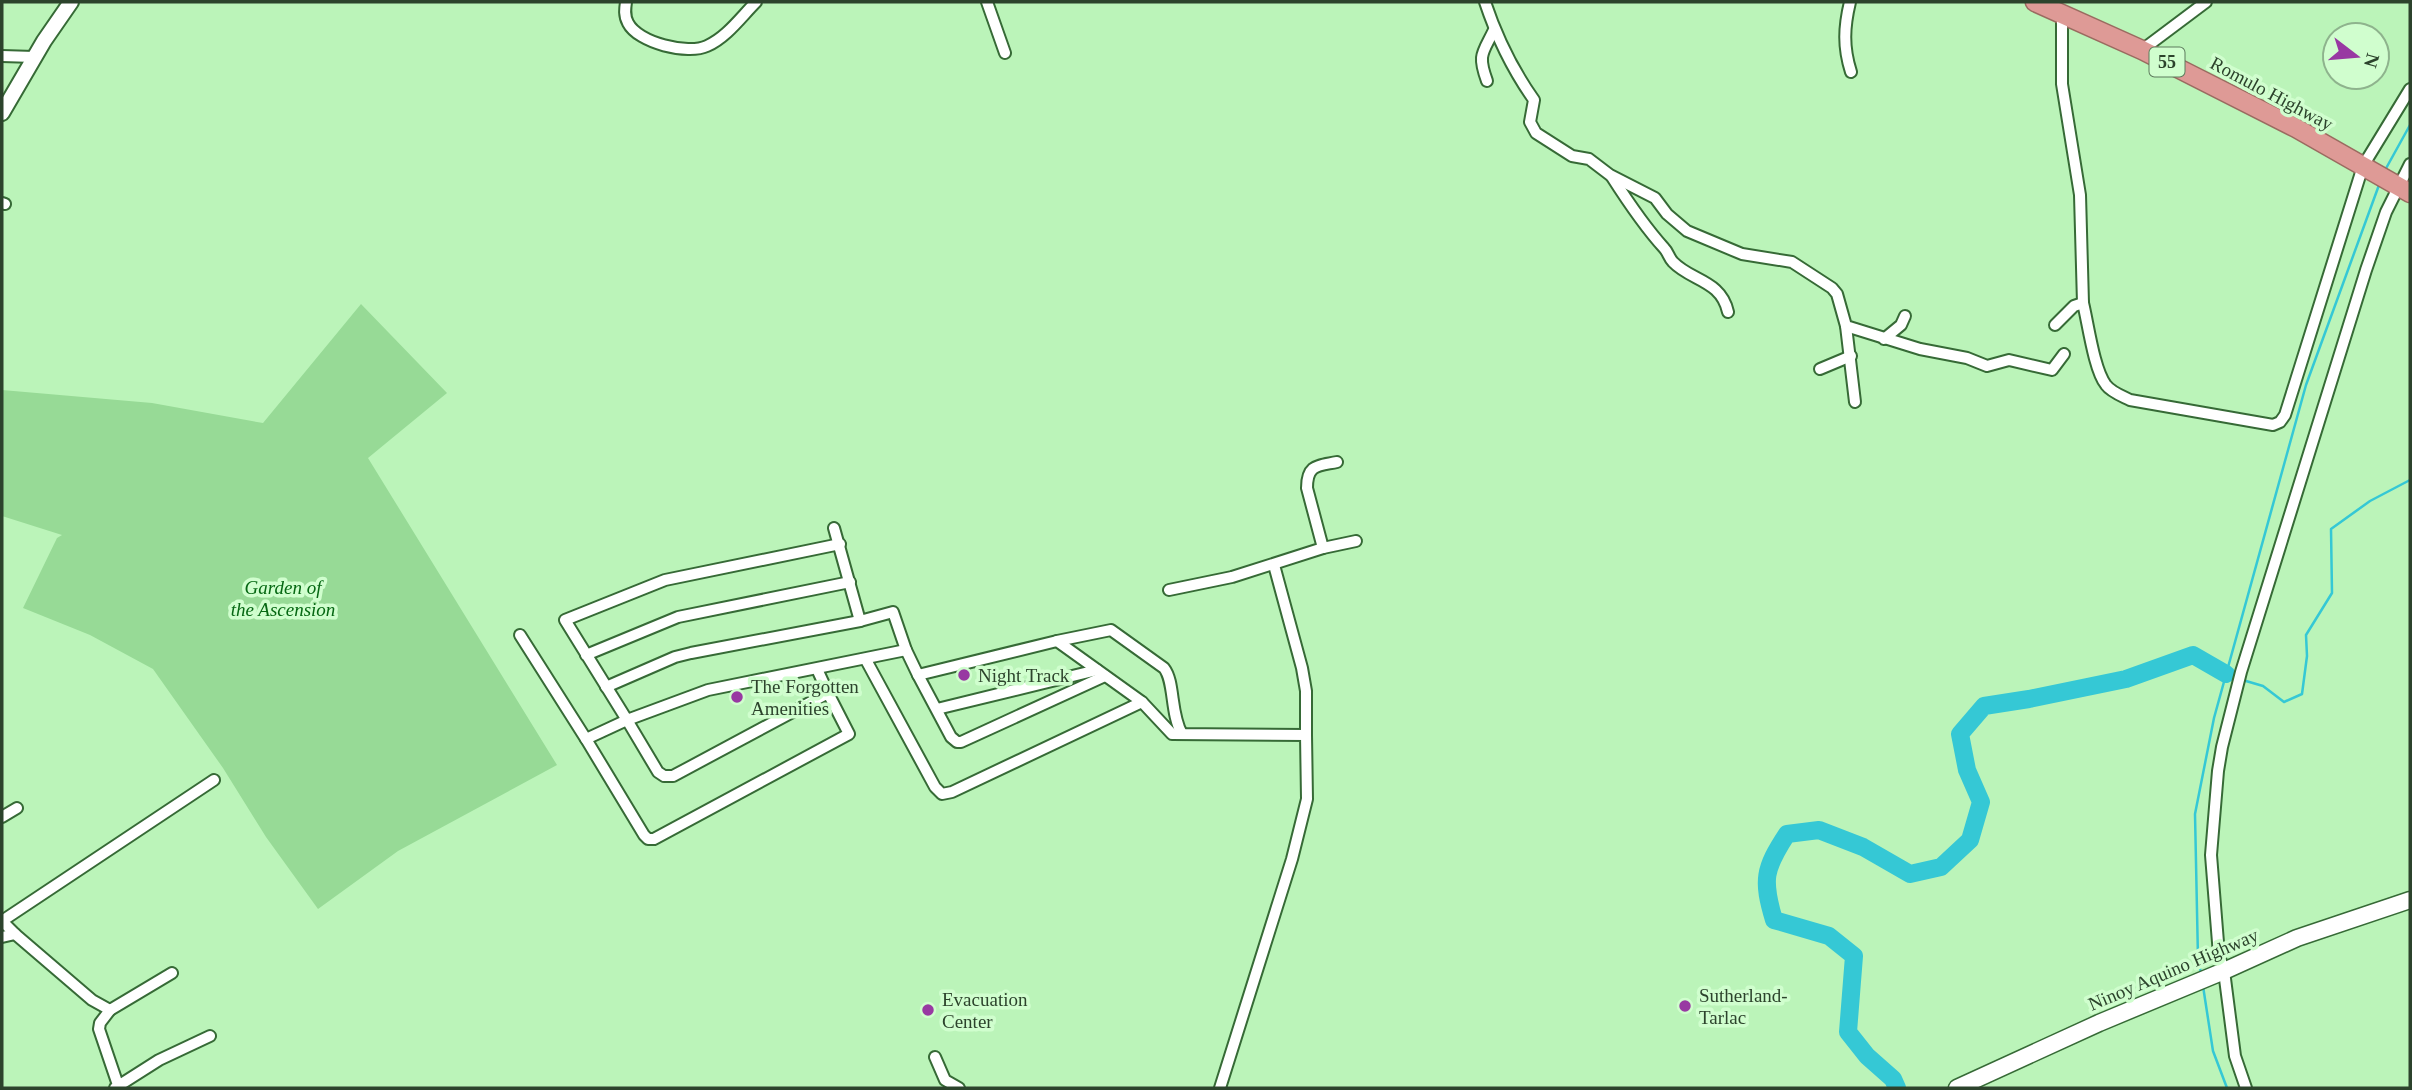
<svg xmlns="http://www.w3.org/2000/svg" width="2412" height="1090" viewBox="0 0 2412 1090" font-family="Georgia,serif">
	<rect width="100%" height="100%" fill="#bbf4b9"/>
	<polygon fill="#97da96" points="361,304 447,393 368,458 557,765 398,851 318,909 266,837 223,768 153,669 90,635 23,608 57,538 62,535 2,516 2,390 152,403 263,423"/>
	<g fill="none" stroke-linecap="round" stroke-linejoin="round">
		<g stroke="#35c8d5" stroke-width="2.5">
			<polyline points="2384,172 2410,125"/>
			<polyline points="2246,681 2263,686 2284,702 2302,694 2307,656 2306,635 2332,593 2331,529 2370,501 2410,480"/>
			<polyline points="2201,973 2198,959 2195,814 2214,718 2306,385 2379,185"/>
			<polyline points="2203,986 2213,1051 2227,1088"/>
		</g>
		<path stroke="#35c8d5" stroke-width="18" d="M1897 1088 1893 1079 1867 1056 1848 1032 1854 956 1829 936 1774 920C1762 880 1764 869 1787 834L1819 830 1863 847 1910 874 1941 867 1970 840 1981 802 1967 770 1960 734 1984 706 2029 699 2126 679 2193 655 2226 674"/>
		<g stroke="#366a36" stroke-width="14">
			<g id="minor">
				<path d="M626 2C625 9 624 16 628 23 638 43 688 55 707 46 727 37 741 17 756 2"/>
				<polyline points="987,2 1005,53"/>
				<path d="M1485 2C1497 38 1512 69 1534 100L1530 122 1536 133 1572 156 1589 159 1610 175 1655 198 1667 214 1687 231 1742 254 1792 262 1832 288 1837 294 1846 326 1920 349 1967 358 1987 366 2009 360 2052 370 2064 354"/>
				<path d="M1850 2C1844 27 1843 47 1851 72"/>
				<polyline points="2142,50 2206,2"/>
				<polyline points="2,56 34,57"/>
				<path d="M1487 81C1477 54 1483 53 1494 30"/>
				<path d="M1612 177C1628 202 1644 226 1664 248 1668 252 1669 258 1673 262 1691 281 1721 280 1728 312"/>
				<polyline points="2,203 5,204"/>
				<path d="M2083 303C2088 323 2094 370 2106 385 2111 392 2122 396 2130 400L2273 425 2280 422 2285 415 2363 166 2410 89"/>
				<polyline points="2055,325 2074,306 2083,303 2080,195 2062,84 2062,14"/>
				<polyline points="1846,326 1855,402"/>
				<polyline points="1884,339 1901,325 1905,316"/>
				<polyline points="1820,369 1851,356"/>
				<polyline points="834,528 860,621 893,612 906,650 918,675 1057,641 1142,702 1172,734 1306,735 1307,799 1292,859 1220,1088"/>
				<polyline points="840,544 665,580 565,620 627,720 708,690 906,650"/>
				<polyline points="1323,548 1356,541"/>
				<polyline points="1274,565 1302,668 1306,691 1306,735"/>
				<path d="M1169 590 1232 577 1323 548 1307 488C1307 464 1318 466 1337 462"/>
				<polyline points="520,635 586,739"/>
				<path d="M1057 641 1111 630 1164 668C1175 682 1170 713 1182 734"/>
				<polyline points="586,655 678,617 850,582"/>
				<polyline points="866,660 935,787 942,794 952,792 1142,702"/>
				<polyline points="817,669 828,693 673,776 664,776 658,772 627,720 586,739 644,835 648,839 654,839 849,734 828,693"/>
				<polyline points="918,675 951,737 957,742 961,742 1105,676"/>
				<polyline points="606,687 675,657 691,653 860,621"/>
				<polyline points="937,709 1097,670"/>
				<polyline points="2,817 17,808"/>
				<polyline points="15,934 2,921 214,780"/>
				<polyline points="2,937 15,934 92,1000 110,1010 172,973"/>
				<polyline points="110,1010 100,1023 99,1029 119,1088"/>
				<polyline points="935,1057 945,1080 959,1088"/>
				<polyline points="115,1088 159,1060 210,1036"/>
				<polyline points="2246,1088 2235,1056 2224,971 2219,955 2211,855 2218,771 2222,747 2241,672 2366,270 2386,212 2410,164"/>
			</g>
		</g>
		<g stroke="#366a36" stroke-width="18">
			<polyline id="tertiary" points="2,113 44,41 71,2"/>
		</g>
		<g stroke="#366a36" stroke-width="19">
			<polyline id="secondary" points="1957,1088 2099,1023 2224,971 2297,938 2410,900"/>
		</g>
		<g stroke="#9a6b60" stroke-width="21">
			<polyline id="trunk" points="2035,2 2142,50 2296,128 2410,193"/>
		</g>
		<use href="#minor" stroke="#fff" stroke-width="10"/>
		<use href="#tertiary" stroke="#fff" stroke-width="14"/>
		<use href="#secondary" stroke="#fff" stroke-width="16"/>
		<use href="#trunk" stroke="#de9a96" stroke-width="18"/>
	</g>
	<g fill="#9839a2" stroke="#d0fece" stroke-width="2.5">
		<circle cx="964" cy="675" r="7"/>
		<circle cx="737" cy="697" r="7"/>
		<circle cx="1685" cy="1006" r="7"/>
		<circle cx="928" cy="1010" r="7"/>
	</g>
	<g text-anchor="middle" stroke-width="7" stroke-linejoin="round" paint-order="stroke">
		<rect fill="#d0fece" stroke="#5d7b5d" stroke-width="2" x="2149.5" y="47.5" width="35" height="29" rx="5"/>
		<g font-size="18" font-weight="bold" fill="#2c432c">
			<text x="2167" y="68">55</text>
		</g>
		<g font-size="19" fill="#2c432c" stroke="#d0fece">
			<text transform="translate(2272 93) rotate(28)" y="7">Romulo Highway</text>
			<text transform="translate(2173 969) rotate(-23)" y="7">Ninoy Aquino Highway</text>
		</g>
		<g font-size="19" font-style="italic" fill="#066813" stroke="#d0fece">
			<text x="283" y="594">Garden of<tspan x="283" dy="22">the Ascension</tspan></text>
		</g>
		<g font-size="19" fill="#2c432c" stroke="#d0fece" text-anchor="start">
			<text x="978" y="682">Night Track</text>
			<text x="751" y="693">The Forgotten<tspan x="751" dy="22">Amenities</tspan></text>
			<text x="1699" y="1002">Sutherland-<tspan x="1699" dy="22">Tarlac</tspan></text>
			<text x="942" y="1006">Evacuation<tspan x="942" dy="22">Center</tspan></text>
		</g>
	</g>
	<rect width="2412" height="1090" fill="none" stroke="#2c432c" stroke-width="7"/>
	<g transform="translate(2356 56) rotate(106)"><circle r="33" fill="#d0fece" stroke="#8eb38d" stroke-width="2"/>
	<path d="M0-5L12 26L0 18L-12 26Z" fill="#9839a2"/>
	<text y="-10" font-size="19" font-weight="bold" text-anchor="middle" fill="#2c432c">N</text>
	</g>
</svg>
